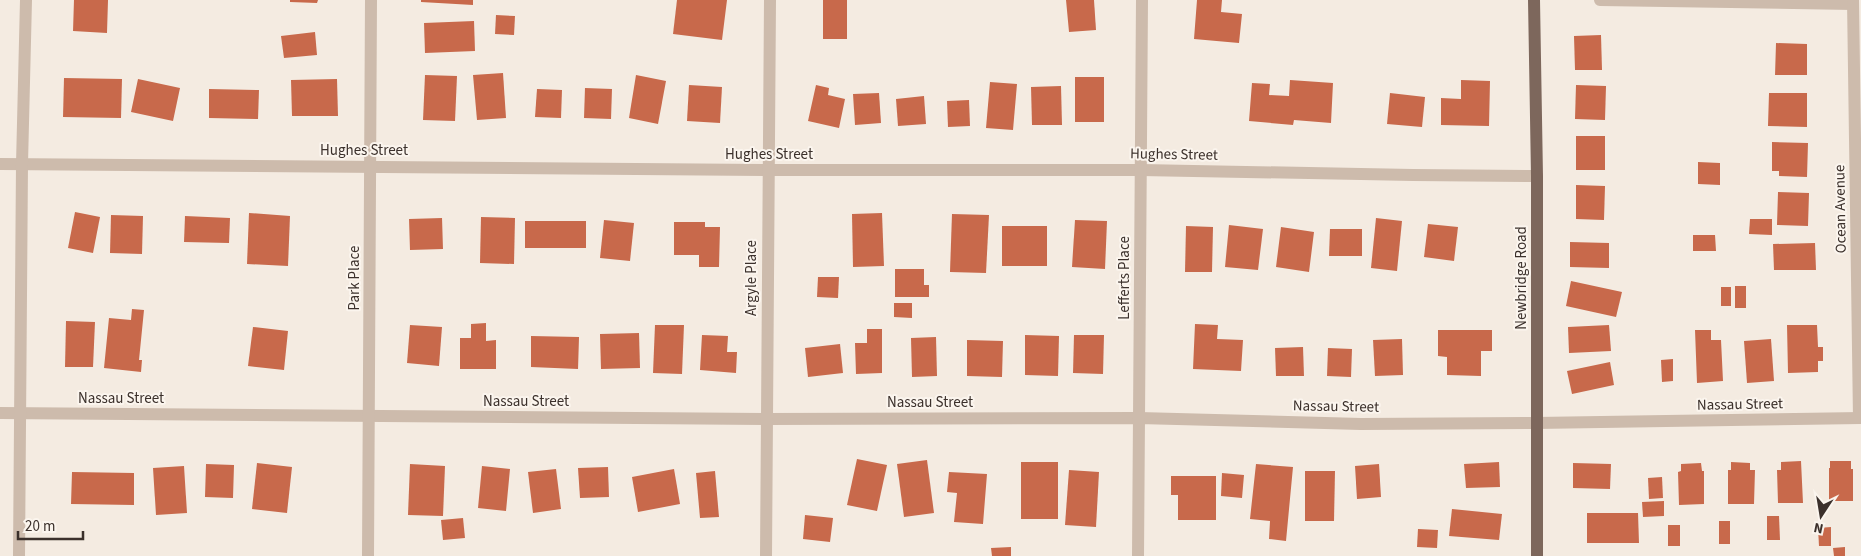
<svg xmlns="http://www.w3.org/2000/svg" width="1861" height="556" viewBox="0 0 1861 556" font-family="'Source Sans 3',sans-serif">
	<rect width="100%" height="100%" fill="#f4ebe1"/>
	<g fill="#c8694b">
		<polygon points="74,0 108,0 107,33 73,31"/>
		<polygon points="290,0 318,0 317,3 290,2"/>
		<polygon points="421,0 473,0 473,5 421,2"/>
		<polygon points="677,0 727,0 722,40 673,34"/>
		<rect x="823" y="0" width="24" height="39"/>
		<polygon points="1066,0 1094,0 1096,30 1069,32"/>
		<polygon points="1197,0 1222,0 1221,12 1242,14 1239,43 1194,39"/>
		<polygon points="496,15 515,16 514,35 495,34"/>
		<polygon points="474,21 475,51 425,53 424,23"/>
		<polygon points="315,32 317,55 284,58 281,36"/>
		<polygon points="1601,35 1602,70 1575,70 1574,36"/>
		<polygon points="1776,43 1807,44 1807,75 1775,75"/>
		<polygon points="503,73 506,118 477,120 473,75"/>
		<polygon points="425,75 457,76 455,121 423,120"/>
		<polygon points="636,75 666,81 658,124 629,118"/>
		<rect x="1075" y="77" width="29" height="45"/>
		<polygon points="64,78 122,79 121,118 63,117"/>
		<polygon points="138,79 180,88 173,121 131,112"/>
		<polygon points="337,79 338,116 292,116 291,80"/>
		<polygon points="1290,80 1333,83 1331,123 1294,120 1293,125 1249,121 1252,83 1270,84 1269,95 1289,96"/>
		<polygon points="1461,80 1490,81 1489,126 1441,125 1441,98 1461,99"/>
		<polygon points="990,82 1017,84 1013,130 986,128"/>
		<polygon points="689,85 722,87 720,123 687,121"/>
		<polygon points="816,85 829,88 828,95 845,99 839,128 808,121"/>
		<polygon points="1576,85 1606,86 1605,120 1575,119"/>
		<polygon points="1061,86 1062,125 1032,125 1031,87"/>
		<polygon points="585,88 612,89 611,119 584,118"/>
		<polygon points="209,89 259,90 258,119 209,118"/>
		<polygon points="537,89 562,90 561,118 535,117"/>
		<polygon points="879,93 881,123 855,125 853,94"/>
		<polygon points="1390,93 1425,97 1422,127 1387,124"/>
		<polygon points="1769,93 1807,93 1807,127 1768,126"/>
		<polygon points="924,96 926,124 898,126 896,99"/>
		<polygon points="969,100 970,126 948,127 947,101"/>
		<rect x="1576" y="136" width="29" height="34"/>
		<polygon points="1772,142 1808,143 1807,177 1779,176 1779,171 1772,171"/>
		<polygon points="1698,162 1720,163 1720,185 1698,184"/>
		<polygon points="1576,185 1605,186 1604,220 1576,219"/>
		<polygon points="1778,192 1809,193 1808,226 1777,225"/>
		<polygon points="75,212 100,217 93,253 68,248"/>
		<polygon points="249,213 290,216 288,266 247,264"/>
		<polygon points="882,213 884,266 853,267 852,214"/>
		<polygon points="952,214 989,215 986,273 950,272"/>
		<polygon points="111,215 143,216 142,254 110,253"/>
		<polygon points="185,216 230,218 229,243 184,242"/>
		<polygon points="481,217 515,218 514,264 480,263"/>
		<polygon points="442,218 443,249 410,250 409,219"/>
		<polygon points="1376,218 1402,221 1397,271 1371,268"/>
		<polygon points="1750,219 1772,219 1772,235 1749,234"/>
		<polygon points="604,220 634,223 630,261 600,258"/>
		<polygon points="1075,220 1107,221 1105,269 1072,267"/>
		<rect x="525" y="221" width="61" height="27"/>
		<polygon points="674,222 705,222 705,227 720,227 719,267 699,267 699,255 674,255"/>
		<polygon points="1428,224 1458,227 1454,261 1424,257"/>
		<polygon points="1229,225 1263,229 1258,270 1225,267"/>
		<rect x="1002" y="226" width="45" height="40"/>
		<polygon points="1186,226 1213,227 1212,272 1185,272"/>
		<polygon points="1281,227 1314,232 1309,272 1276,267"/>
		<polygon points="1330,229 1362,229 1362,256 1329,256"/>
		<polygon points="1693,235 1715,235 1716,251 1693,251"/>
		<polygon points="1570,242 1609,243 1609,268 1570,267"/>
		<polygon points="1815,243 1816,270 1774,270 1773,244"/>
		<polygon points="895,269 924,269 924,285 929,285 929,297 895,297"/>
		<polygon points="818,277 839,277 838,298 817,297"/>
		<polygon points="1571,281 1622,292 1616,317 1566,306"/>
		<rect x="1735" y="286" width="11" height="22"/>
		<rect x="1721" y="287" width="10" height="19"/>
		<polygon points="894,303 912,303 912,318 894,317"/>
		<polygon points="132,309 144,310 139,360 142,360 141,372 104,368 109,318 131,320"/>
		<polygon points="66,321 95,322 93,367 65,367"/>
		<polygon points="486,323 486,341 496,340 496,369 460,369 460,338 471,338 471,324"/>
		<polygon points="1195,324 1218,325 1217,339 1243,340 1241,371 1193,369"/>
		<polygon points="410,325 442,327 439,366 407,363"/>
		<polygon points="655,325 684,325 682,374 653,373"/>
		<polygon points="1609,325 1611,351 1569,353 1568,327"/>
		<polygon points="1787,325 1817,325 1818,347 1823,347 1823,361 1818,361 1818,372 1788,373"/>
		<polygon points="253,327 288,331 284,370 248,366"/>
		<polygon points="867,329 882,329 882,373 856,374 855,343 867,343"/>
		<polygon points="1438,330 1492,330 1492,351 1481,351 1481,376 1447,375 1447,357 1438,356"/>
		<polygon points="1695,330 1711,330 1711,340 1721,340 1723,381 1697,383"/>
		<polygon points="639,333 640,368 601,369 600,334"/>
		<polygon points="702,335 728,336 727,352 737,352 736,373 700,370"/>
		<polygon points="1025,335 1059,336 1058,376 1025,375"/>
		<polygon points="1074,335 1104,335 1103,374 1073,373"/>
		<polygon points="531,336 579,337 578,369 531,367"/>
		<polygon points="936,337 937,376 912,377 911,338"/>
		<polygon points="1402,339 1403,375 1375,376 1373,340"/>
		<polygon points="1771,339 1774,381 1747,383 1744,341"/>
		<polygon points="967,340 1003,341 1002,377 967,376"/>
		<polygon points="840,344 843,373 808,377 805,348"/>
		<polygon points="1303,347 1304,376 1276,376 1275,348"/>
		<polygon points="1328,348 1352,349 1351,377 1327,376"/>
		<polygon points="1673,359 1673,381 1662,382 1661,360"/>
		<polygon points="1610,362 1614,385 1572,394 1567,371"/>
		<polygon points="857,459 887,465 877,511 847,505"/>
		<polygon points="927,460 934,513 904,517 897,464"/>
		<polygon points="1801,461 1803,503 1778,503 1777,470 1781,470 1781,462"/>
		<polygon points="1830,461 1851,461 1851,469 1853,469 1853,501 1829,501 1829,468 1830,468"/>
		<rect x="1021" y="462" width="37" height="57"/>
		<polygon points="1499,462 1500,487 1466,488 1464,464"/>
		<polygon points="1731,462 1750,463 1750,470 1755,470 1754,504 1728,504 1728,470 1731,470"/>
		<polygon points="257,463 292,467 287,513 252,509"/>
		<polygon points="1573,463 1611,464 1610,489 1573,488"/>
		<polygon points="1701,463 1702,471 1704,471 1704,504 1679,505 1678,472 1681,471 1681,464"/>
		<polygon points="206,464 234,465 233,498 205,497"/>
		<polygon points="410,464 445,466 443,516 408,515"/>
		<polygon points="1256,464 1293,467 1286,541 1269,539 1270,521 1250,519"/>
		<polygon points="1379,464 1381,497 1357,499 1355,466"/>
		<polygon points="184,466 187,513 156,515 153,468"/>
		<polygon points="482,466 510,469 506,511 478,508"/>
		<polygon points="608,467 609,497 580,498 578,468"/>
		<polygon points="556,469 561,509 533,513 528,472"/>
		<polygon points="674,469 680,504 638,512 632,477"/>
		<polygon points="1069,470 1099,472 1096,527 1065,525"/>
		<polygon points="715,471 719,517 700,518 696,473"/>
		<polygon points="1305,471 1335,471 1334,521 1305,521"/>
		<polygon points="72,472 134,473 134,505 71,504"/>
		<polygon points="949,472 987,474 983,524 954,522 957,493 947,492"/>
		<polygon points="1222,473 1244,475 1242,498 1221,496"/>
		<polygon points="1171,476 1216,476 1216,520 1178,520 1178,495 1171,495"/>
		<polygon points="1662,477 1663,498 1649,499 1648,478"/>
		<polygon points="1664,501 1664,516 1643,517 1642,502"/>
		<polygon points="1452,509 1502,514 1499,540 1449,536"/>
		<polygon points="1587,513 1638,513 1639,543 1587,543"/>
		<polygon points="805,515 833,518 830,542 803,539"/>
		<polygon points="1767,516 1779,516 1780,540 1767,540"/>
		<polygon points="463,518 465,538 443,540 441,520"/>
		<rect x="1719" y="521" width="11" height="23"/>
		<rect x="1668" y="525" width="12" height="21"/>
		<polygon points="1831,527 1831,546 1819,546 1818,528"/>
		<polygon points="1418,529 1438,530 1437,548 1417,547"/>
		<polygon points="1011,547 1011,556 992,556 991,548"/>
		<polygon points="1845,547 1845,556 1834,556 1833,548"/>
	</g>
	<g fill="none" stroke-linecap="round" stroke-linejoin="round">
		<g stroke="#cdbbac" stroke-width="12">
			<polyline points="1600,0 1853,4"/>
			<polyline points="1853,0 1859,418"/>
			<polyline points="0,164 768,170 1141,170 1413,175 1537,176"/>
			<polyline points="0,413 766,419 1139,418 1361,424 1536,423 1861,418"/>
			<polyline points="19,556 22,164 26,0"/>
			<polyline points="368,556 371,0"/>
			<polyline points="766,556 770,0"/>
			<polyline points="1138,556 1142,0"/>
		</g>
		<polyline stroke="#7d675c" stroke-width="12" points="1534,0 1537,176 1537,556"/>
	</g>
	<g text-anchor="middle" stroke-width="4" stroke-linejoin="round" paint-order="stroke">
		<g font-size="15" fill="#3b302b" stroke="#fbf5ee">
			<text x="364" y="155">Hughes Street</text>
			<text x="769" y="159">Hughes Street</text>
			<text transform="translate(1174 154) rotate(1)" y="5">Hughes Street</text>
			<text transform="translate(1840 209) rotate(-91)" y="5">Ocean Avenue</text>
			<text transform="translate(354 278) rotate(-90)" y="5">Park Place</text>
			<text transform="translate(751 278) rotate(-90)" y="5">Argyle Place</text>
			<text transform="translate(1124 278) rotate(-90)" y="5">Lefferts Place</text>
			<text transform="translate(1521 278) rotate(-90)" y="5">Newbridge Road</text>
			<text x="121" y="403">Nassau Street</text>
			<text x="526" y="406">Nassau Street</text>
			<text x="930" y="407">Nassau Street</text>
			<text transform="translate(1740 404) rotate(-1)" y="5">Nassau Street</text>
			<text transform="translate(1336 406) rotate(1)" y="5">Nassau Street</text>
		</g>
	</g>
	<g transform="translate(1821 516) rotate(192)" stroke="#fbf5ee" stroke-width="4" paint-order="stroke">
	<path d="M0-4L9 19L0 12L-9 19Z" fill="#3b302b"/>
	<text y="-8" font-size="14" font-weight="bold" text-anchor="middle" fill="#3b302b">N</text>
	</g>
	<path d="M18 531v8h65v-8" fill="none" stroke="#3b302b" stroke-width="2.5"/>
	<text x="25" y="531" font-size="15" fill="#3b302b" stroke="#fbf5ee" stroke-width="4" paint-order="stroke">20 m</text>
</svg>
